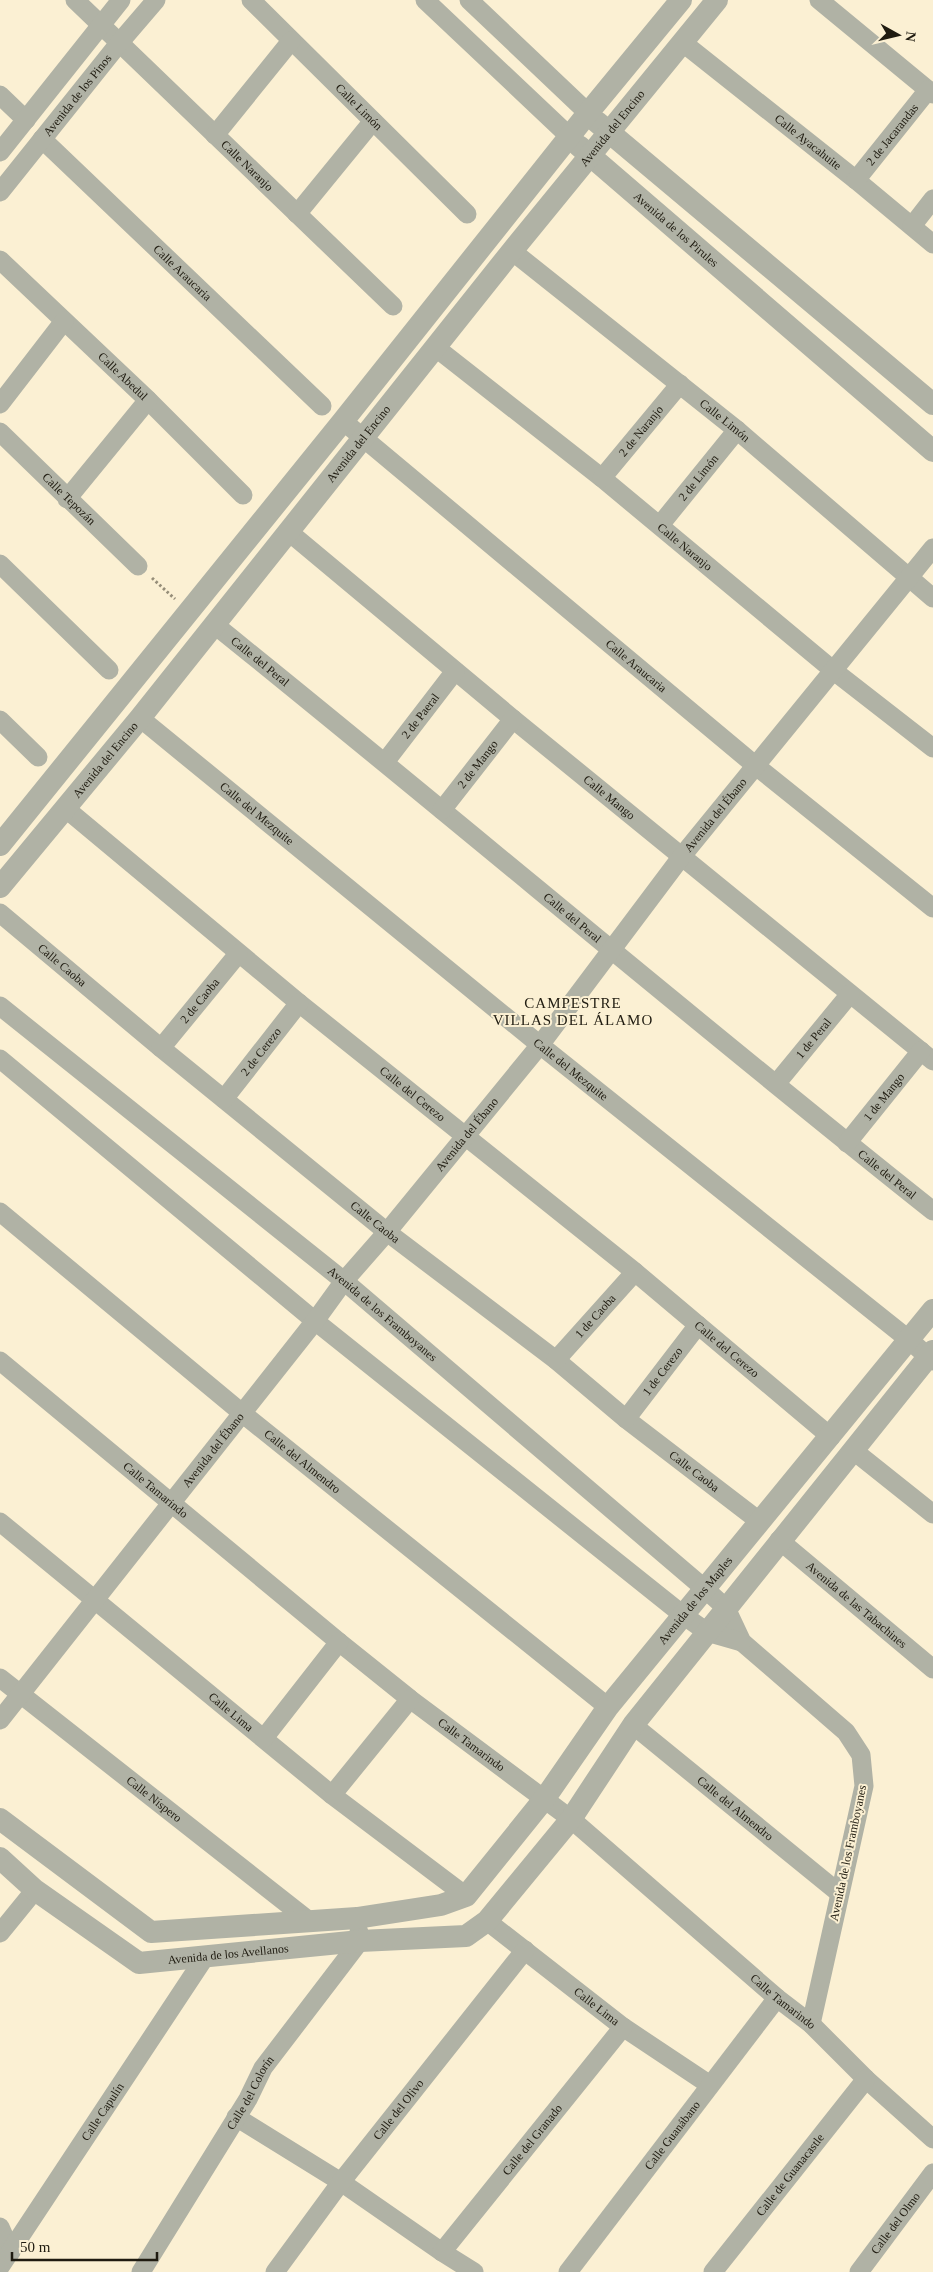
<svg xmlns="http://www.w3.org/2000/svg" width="933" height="2272" viewBox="0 0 933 2272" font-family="Georgia,serif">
	<rect width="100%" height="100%" fill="#fbf0d3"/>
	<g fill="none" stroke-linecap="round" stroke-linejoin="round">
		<polyline stroke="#968e79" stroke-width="3" stroke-dasharray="2.5 2.5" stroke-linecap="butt" points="152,578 175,599"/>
		<g stroke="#b0b2a5" stroke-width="19">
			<path id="s1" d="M75 0 393 306"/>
			<path id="s2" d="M251 0 467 214"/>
			<polyline points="425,0 569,136"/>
			<polyline points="469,0 588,113"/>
			<polyline points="819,0 933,94"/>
			<path id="s3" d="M682 42 856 180 933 244"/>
			<polyline points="0,95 26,120"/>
			<polyline points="215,135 291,41"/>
			<path id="s4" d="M42 139 322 406"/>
			<polyline points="0,152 121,0"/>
			<path id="s5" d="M856 180 928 90"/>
			<path id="s6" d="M0 192 120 42 156 0"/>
			<polyline points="297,214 373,121"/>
			<polyline points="912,226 933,199"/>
			<path id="s7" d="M512 251 737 430 933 598"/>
			<path id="s8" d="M0 260 148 400 243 495"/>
			<path id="s9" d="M435 347 602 478 834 671 933 748"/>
			<polyline points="0,404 64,321"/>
			<path id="s10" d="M343 421 756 766 933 908"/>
			<path id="s11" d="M0 432 138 566"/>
			<path id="s12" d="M602 478 680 384"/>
			<polyline points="67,499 148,400"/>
			<path id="s13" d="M660 525 737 430"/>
			<path id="s14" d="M289 532 513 719 933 1061"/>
			<polyline points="0,564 109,670"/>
			<path id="s15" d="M215 625C455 818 691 1019 933 1211"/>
			<path id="s16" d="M140 718 540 1045 908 1339 933 1361"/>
			<polyline points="0,720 38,757"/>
			<path id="s17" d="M385 762 455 671"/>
			<path id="s18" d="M65 808 299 1003 635 1272 831 1437"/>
			<path id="s19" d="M442 810 513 719"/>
			<path id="s20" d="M0 913 161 1048 387 1232 556 1360 626 1419 759 1521"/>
			<path id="s21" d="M0 1006 344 1281 705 1589 726 1608 742 1642 846 1732 861 1755 864 1786 811 2024"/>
			<path id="s22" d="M161 1048 238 954"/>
			<polyline points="0,1059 315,1321 683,1615 707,1632 742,1642"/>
			<path id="s23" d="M776 1084 850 994"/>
			<path id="s24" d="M224 1099 299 1003"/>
			<path id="s25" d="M847 1143 921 1051"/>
			<path id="s26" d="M0 1212 242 1413 608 1707"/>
			<path id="s27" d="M556 1360 635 1272"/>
			<path id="s28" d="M0 1361 339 1642 410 1699 571 1819 777 1998 811 2024 866 2079 933 2139"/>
			<path id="s29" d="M626 1419 698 1325"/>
			<polyline points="854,1451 933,1514"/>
			<path id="s30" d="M0 1522 332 1795 466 1896"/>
			<path id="s31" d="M779 1540 933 1669"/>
			<path id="s32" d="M0 1678 308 1920"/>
			<path id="s33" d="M0 1720 315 1321 344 1281 387 1232 540 1045 682 856 933 548"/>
			<path id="s34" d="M633 1725 839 1893"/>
			<polyline points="264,1738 339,1642"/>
			<polyline points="332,1795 410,1699"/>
			<path id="s35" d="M487 1921 623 2027 710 2085"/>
			<polyline points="0,1933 35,1890"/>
			<polyline points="236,2117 341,2182 442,2252 474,2272"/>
			<polyline points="0,2227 11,2252"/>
			<path id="s36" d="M442 2252 623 2027"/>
			<path id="s37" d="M0 2267 205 1957"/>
			<path id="s38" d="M141 2272 248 2099 263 2068 360 1941 359 1932"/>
			<path id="s39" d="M275 2272 341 2182 525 1950"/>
			<path id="s40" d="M568 2272 777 1998"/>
			<path id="s41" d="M713 2272 866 2079"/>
			<path id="s42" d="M859 2272 933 2173"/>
		</g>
		<g stroke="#b0b2a5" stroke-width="22">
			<polyline points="597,122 933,404"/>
			<path id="s43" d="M579 146 933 451"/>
			<polyline points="0,845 343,421 588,113 681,0"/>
			<path id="s44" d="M0 887 140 718 512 251 717 0"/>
			<path id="s45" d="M0 1819 151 1932 357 1918 441 1905 466 1896 545 1798 608 1707 933 1310"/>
			<path id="s46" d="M0 1858 35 1890 139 1963 360 1941 466 1936 487 1921 571 1819 633 1725 933 1351"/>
		</g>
	</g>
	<g text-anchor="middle" stroke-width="4" stroke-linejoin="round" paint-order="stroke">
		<g font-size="12" fill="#1f1b10" stroke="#fbf0d3">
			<text dy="4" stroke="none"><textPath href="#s6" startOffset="124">Avenida de los Pinos</textPath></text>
			<text dy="4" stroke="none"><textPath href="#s2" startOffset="152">Calle Limón</textPath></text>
			<text dy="4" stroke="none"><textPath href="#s44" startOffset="975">Avenida del Encino</textPath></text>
			<text dy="4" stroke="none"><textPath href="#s5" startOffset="58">2 de Jacarandas</textPath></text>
			<text dy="4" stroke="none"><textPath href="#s3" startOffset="161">Calle Ayacahuite</textPath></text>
			<text dy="4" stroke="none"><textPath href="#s1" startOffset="239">Calle Naranjo</textPath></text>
			<text dy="4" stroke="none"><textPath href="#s43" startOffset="128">Avenida de los Pirules</textPath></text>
			<text dy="4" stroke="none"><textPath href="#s4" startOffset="194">Calle Araucaria</textPath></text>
			<text dy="4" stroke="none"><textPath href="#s8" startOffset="169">Calle Abedul</textPath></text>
			<text dy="4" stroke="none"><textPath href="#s7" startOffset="272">Calle Limón</textPath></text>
			<text dy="4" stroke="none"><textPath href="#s12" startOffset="61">2 de Naranjo</textPath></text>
			<text dy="4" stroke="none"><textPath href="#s44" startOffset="570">Avenida del Encino</textPath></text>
			<text dy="4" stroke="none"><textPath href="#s13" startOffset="61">2 de Limón</textPath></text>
			<text dy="4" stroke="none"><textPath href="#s11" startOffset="96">Calle Tepozán</textPath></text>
			<text dy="4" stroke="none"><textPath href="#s9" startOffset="320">Calle Naranjo</textPath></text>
			<text dy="4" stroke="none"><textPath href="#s15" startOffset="58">Calle del Peral</textPath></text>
			<text dy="4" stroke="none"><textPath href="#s10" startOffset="382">Calle Araucaria</textPath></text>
			<text dy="4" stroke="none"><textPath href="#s17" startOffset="58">2 de Paeral</textPath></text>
			<text dy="4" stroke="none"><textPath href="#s44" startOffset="165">Avenida del Encino</textPath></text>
			<text dy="4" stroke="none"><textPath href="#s19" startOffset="58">2 de Mango</textPath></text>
			<text dy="4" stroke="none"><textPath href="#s14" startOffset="416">Calle Mango</textPath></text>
			<text dy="4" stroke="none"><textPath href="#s16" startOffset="151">Calle del Mezquite</textPath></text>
			<text dy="4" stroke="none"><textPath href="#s33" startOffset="1154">Avenida del Ébano</textPath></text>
			<text dy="4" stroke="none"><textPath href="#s15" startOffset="462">Calle del Peral</textPath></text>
			<text dy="4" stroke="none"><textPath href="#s20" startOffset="81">Calle Caoba</textPath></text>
			<text dy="4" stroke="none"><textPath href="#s22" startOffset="61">2 de Caoba</textPath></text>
			<text dy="4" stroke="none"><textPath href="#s23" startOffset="59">1 de Peral</textPath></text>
			<text dy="4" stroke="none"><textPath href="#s24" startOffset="60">2 de Cerezo</textPath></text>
			<text dy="4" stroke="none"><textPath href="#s16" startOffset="556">Calle del Mezquite</textPath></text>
			<text dy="4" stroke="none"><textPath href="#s18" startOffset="450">Calle del Cerezo</textPath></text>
			<text dy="4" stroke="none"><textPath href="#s25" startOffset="59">1 de Mango</textPath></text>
			<text dy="4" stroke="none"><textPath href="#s33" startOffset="749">Avenida del Ébano</textPath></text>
			<text dy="4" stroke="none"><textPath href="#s15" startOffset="868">Calle del Peral</textPath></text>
			<text dy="4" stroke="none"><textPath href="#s20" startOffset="486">Calle Caoba</textPath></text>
			<text dy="4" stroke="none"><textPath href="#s21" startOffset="491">Avenida de los Framboyanes</textPath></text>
			<text dy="4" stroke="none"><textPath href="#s27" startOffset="59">1 de Caoba</textPath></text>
			<text dy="4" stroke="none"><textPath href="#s18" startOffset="855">Calle del Cerezo</textPath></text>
			<text dy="4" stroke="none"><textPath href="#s29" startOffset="60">1 de Cerezo</textPath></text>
			<text dy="4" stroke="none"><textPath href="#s33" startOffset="344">Avenida del Ébano</textPath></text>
			<text dy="4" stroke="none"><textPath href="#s26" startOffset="392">Calle del Almendro</textPath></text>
			<text dy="4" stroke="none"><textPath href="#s20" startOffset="891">Calle Caoba</textPath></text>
			<text dy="4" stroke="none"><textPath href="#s28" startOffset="202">Calle Tamarindo</textPath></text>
			<text dy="4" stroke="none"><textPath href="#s45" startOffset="881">Avenida de los Maples</textPath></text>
			<text dy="4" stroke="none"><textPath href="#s31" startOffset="101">Avenida de las Tabachines</textPath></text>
			<text dy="4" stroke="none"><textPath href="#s30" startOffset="299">Calle Lima</textPath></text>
			<text dy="4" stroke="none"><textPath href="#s28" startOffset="608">Calle Tamarindo</textPath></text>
			<text dy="4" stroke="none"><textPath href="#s32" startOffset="196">Calle Níspero</textPath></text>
			<text dy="4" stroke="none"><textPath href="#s34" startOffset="132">Calle del Almendro</textPath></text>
			<text transform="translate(848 1853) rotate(-78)" y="4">Avenida de los Framboyanes</text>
			<text dy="4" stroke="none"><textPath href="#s46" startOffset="264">Avenida de los Avellanos</textPath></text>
			<text dy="4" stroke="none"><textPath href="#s28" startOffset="1012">Calle Tamarindo</textPath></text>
			<text dy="4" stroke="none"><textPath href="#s35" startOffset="139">Calle Lima</textPath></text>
			<text dy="4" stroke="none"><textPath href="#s38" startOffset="210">Calle del Colorín</textPath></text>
			<text dy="4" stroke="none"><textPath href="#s39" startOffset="204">Calle del Olivo</textPath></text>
			<text dy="4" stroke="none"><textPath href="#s37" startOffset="186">Calle Capulín</textPath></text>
			<text dy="4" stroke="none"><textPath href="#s40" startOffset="172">Calle Guanábano</textPath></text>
			<text dy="4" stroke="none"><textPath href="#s36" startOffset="144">Calle del Granado</textPath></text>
			<text dy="4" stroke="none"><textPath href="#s41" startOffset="124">Calle de Guanacastle</textPath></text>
			<text dy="4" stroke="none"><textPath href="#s42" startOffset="61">Calle del Olmo</textPath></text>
		</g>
		<g font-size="15" letter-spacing="1" fill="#1f1b10" stroke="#fbf0d3">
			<text x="573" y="1008">CAMPESTRE<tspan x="573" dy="17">VILLAS DEL ÁLAMO</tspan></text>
		</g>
	</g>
	<g transform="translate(898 35) rotate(98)" stroke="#fbf0d3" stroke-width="4" paint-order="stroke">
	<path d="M0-4L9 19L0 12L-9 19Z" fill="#1f1b10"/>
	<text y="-8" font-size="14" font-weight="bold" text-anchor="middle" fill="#1f1b10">N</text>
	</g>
	<path d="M12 2252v8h145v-8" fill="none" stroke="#1f1b10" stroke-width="2.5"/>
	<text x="20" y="2252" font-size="15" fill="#1f1b10" stroke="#fbf0d3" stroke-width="4" paint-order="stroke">50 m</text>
</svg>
